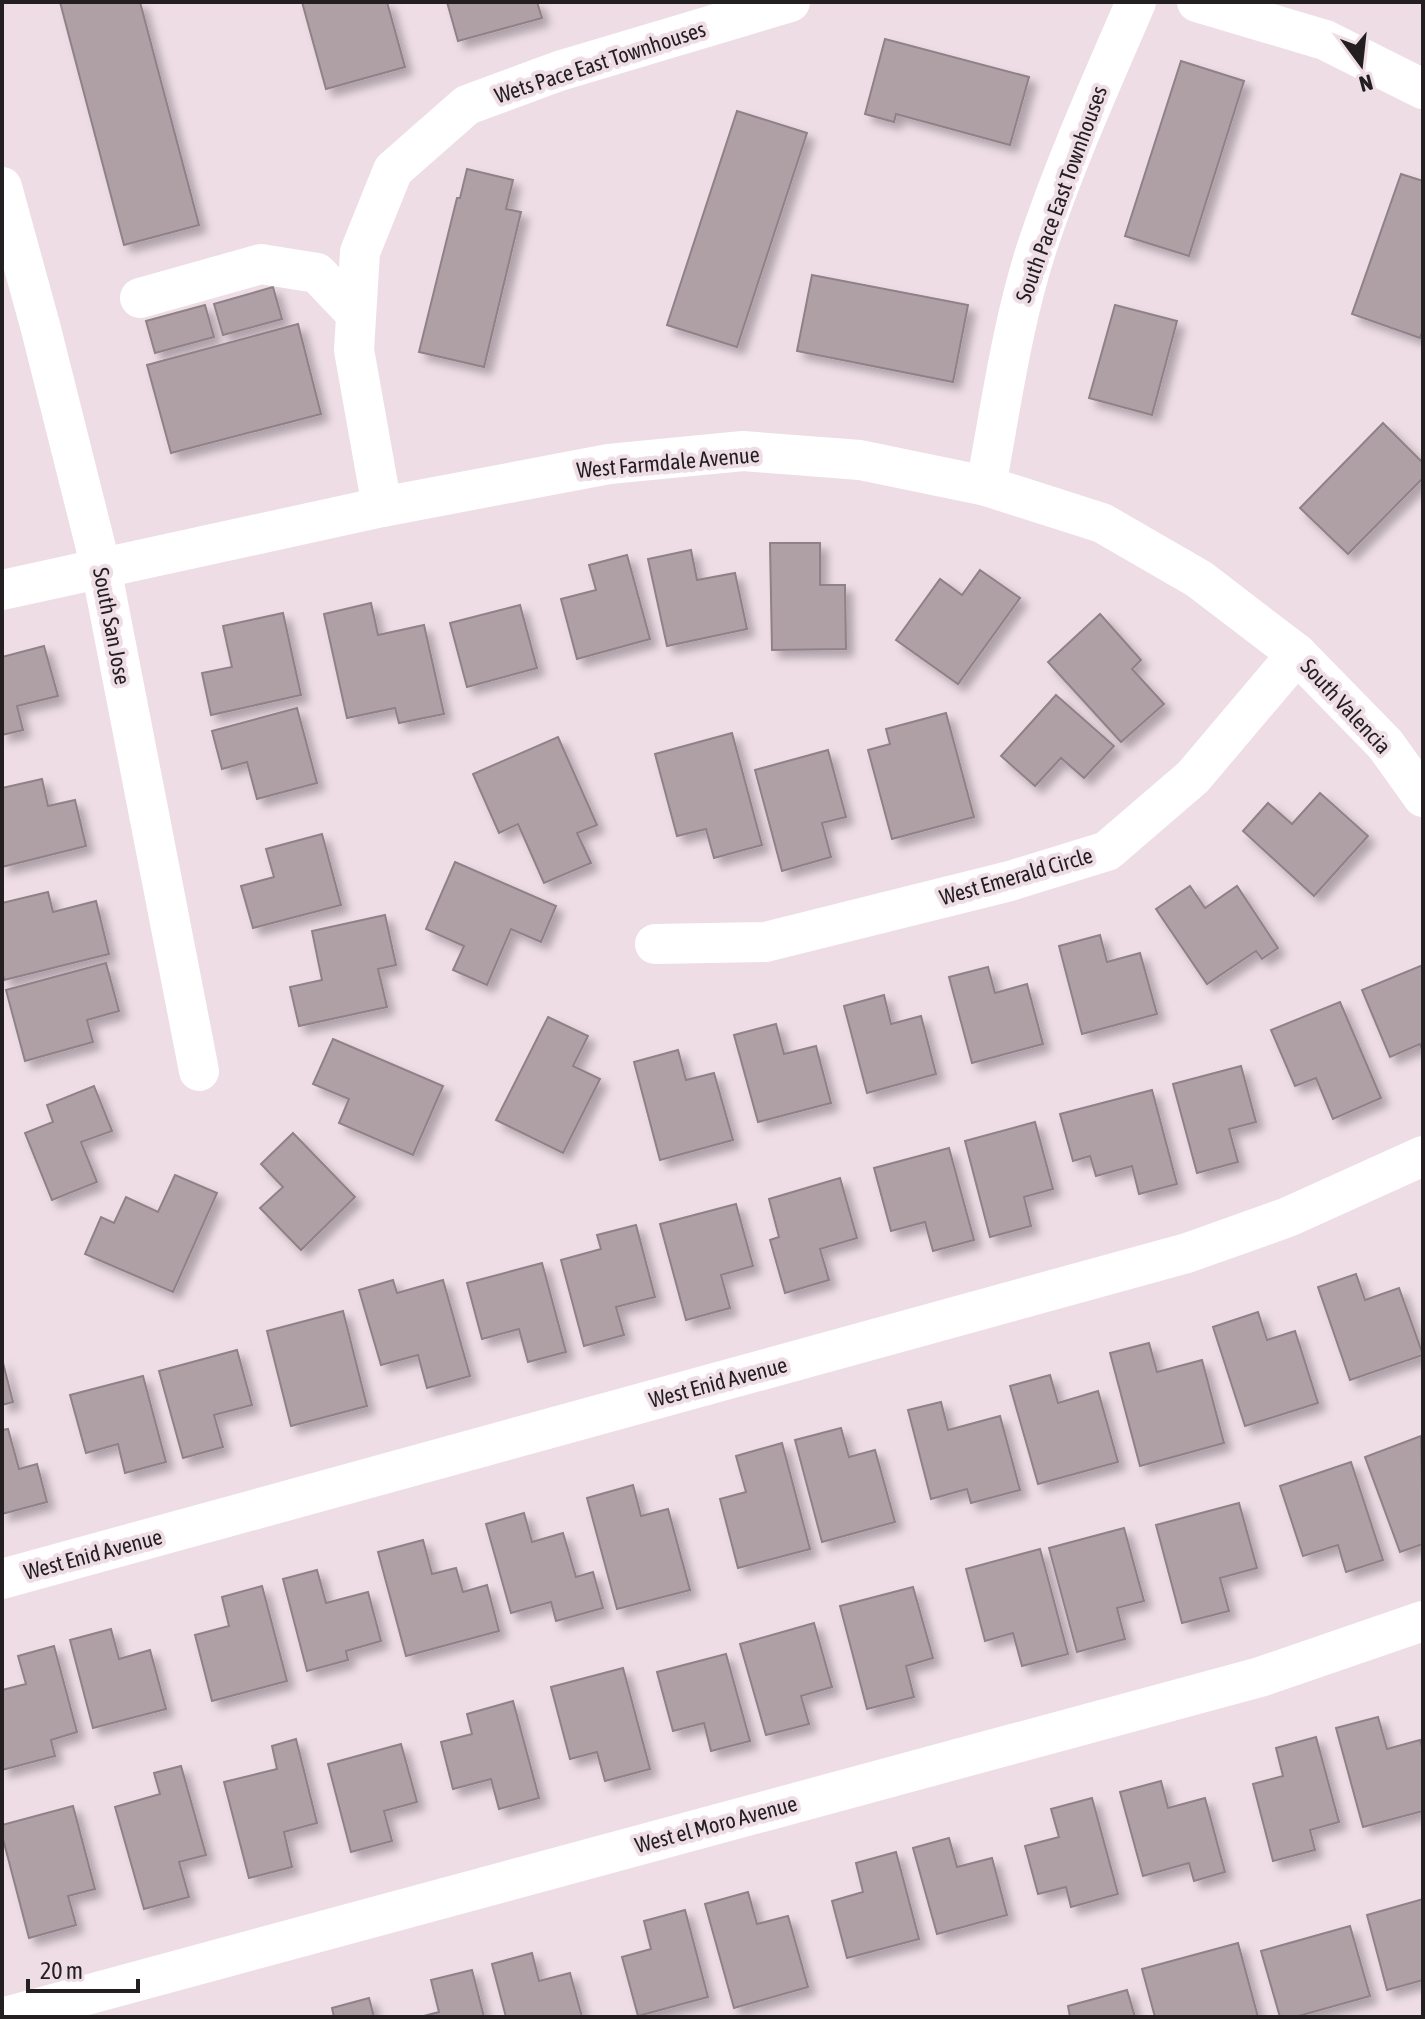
<svg xmlns="http://www.w3.org/2000/svg" width="1425" height="2019" viewBox="0 0 1425 2019" font-family="'Asap Condensed',sans-serif">
	<defs>
		<filter id="shadow"><feDropShadow dx="7" dy="7" stdDeviation="4" flood-color="#0004"/></filter>
	</defs>
	<rect width="100%" height="100%" fill="#eedde5"/>
	<g fill="#afa0a6" stroke="#908188" stroke-width="2" filter="url(#shadow)">
		<polygon points="60,2 140,2 199,225 124,245"/>
		<polygon points="302,2 387,2 405,67 326,89"/>
		<polygon points="447,2 537,2 542,18 458,41"/>
		<polygon points="885,39 1029,77 1010,145 896,114 894,122 865,114"/>
		<polygon points="1181,61 1244,81 1189,256 1125,236"/>
		<polygon points="737,111 807,133 737,347 667,325"/>
		<polygon points="467,169 513,180 506,209 521,212 484,367 419,352 457,198 460,198"/>
		<polygon points="1401,174 1423,181 1423,329 1420,338 1352,314"/>
		<polygon points="812,275 968,305 953,382 797,351"/>
		<polygon points="273,287 282,319 223,335 214,304"/>
		<polygon points="205,305 214,337 155,353 146,321"/>
		<polygon points="1115,305 1177,321 1152,415 1089,398"/>
		<polygon points="298,324 321,414 171,453 147,365"/>
		<polygon points="1383,423 1423,463 1423,478 1348,554 1300,508"/>
		<polygon points="770,543 820,543 820,585 845,585 846,649 772,650"/>
		<polygon points="691,550 697,580 735,573 747,629 667,646 648,559"/>
		<polygon points="627,555 650,639 577,659 561,599 596,590 589,565"/>
		<polygon points="980,570 1020,598 958,684 896,640 940,579 962,595"/>
		<polygon points="371,603 378,635 424,625 444,714 399,723 395,708 347,718 324,614"/>
		<polygon points="520,605 537,668 467,687 450,623"/>
		<polygon points="283,613 301,695 211,715 202,673 232,667 223,626"/>
		<polygon points="1100,614 1141,660 1132,669 1164,704 1121,742 1048,662"/>
		<polygon points="44,646 58,696 17,706 23,730 2,735 2,657"/>
		<polygon points="1056,695 1114,746 1084,778 1061,758 1035,786 1001,756"/>
		<polygon points="297,708 317,783 257,799 247,762 222,769 212,731"/>
		<polygon points="946,713 974,817 892,839 868,750 890,744 886,729"/>
		<polygon points="732,733 762,845 714,858 706,829 677,836 655,754"/>
		<polygon points="558,737 597,825 577,833 591,863 544,883 518,824 499,833 473,774"/>
		<polygon points="828,750 846,817 822,823 831,857 782,871 755,770"/>
		<polygon points="42,779 48,806 75,800 86,846 2,867 2,788"/>
		<polygon points="1320,793 1368,836 1314,896 1243,831 1268,803 1292,824"/>
		<polygon points="322,834 341,905 253,928 241,886 274,877 266,849"/>
		<polygon points="455,862 556,906 541,942 511,929 487,985 453,970 464,946 426,929"/>
		<polygon points="1190,886 1205,908 1237,886 1278,948 1262,959 1256,951 1207,984 1156,909"/>
		<polygon points="48,892 53,912 96,901 109,954 4,980 2,970 2,903"/>
		<polygon points="385,915 396,965 378,969 387,1007 299,1026 290,987 322,980 312,931"/>
		<polygon points="1100,935 1107,962 1140,953 1157,1014 1082,1034 1059,946"/>
		<polygon points="106,963 119,1011 87,1020 93,1042 25,1061 6,990"/>
		<polygon points="1423,965 1423,1053 1420,1044 1390,1057 1362,990"/>
		<polygon points="988,967 995,993 1027,984 1043,1044 972,1063 949,977"/>
		<polygon points="884,995 891,1024 921,1016 936,1074 867,1093 844,1006"/>
		<polygon points="1340,1002 1381,1098 1333,1119 1316,1078 1295,1086 1271,1030"/>
		<polygon points="548,1017 588,1036 573,1066 600,1079 563,1153 496,1120"/>
		<polygon points="776,1024 784,1054 816,1046 831,1103 758,1122 734,1035"/>
		<polygon points="333,1039 443,1086 413,1155 339,1123 349,1099 313,1084"/>
		<polygon points="678,1050 686,1080 714,1073 733,1140 660,1160 634,1062"/>
		<polygon points="1241,1066 1256,1122 1229,1129 1238,1162 1197,1173 1173,1084"/>
		<polygon points="94,1086 112,1131 81,1142 97,1182 52,1200 25,1133 53,1122 47,1105"/>
		<polygon points="1152,1090 1177,1184 1139,1194 1132,1166 1096,1176 1090,1156 1073,1161 1060,1114"/>
		<polygon points="1035,1122 1053,1189 1024,1197 1031,1226 990,1237 965,1141"/>
		<polygon points="293,1133 355,1197 301,1250 260,1208 283,1187 261,1164"/>
		<polygon points="949,1148 974,1240 933,1251 925,1222 891,1231 874,1168"/>
		<polygon points="175,1175 217,1193 173,1292 85,1254 101,1217 114,1223 126,1197 158,1212"/>
		<polygon points="840,1178 857,1238 820,1249 829,1280 785,1293 770,1240 779,1237 769,1199"/>
		<polygon points="736,1204 753,1266 721,1275 730,1308 686,1320 660,1224"/>
		<polygon points="636,1225 655,1297 616,1307 624,1335 584,1346 561,1260 601,1249 597,1235"/>
		<polygon points="542,1263 566,1352 528,1362 519,1329 482,1339 467,1283"/>
		<polygon points="1356,1274 1365,1300 1399,1288 1423,1355 1350,1380 1318,1287"/>
		<polygon points="393,1280 397,1293 443,1280 470,1376 427,1388 418,1355 381,1365 359,1290"/>
		<polygon points="343,1311 367,1406 291,1426 267,1331"/>
		<polygon points="1258,1312 1267,1340 1295,1331 1318,1403 1245,1426 1213,1327"/>
		<polygon points="1149,1343 1157,1372 1202,1360 1224,1443 1140,1466 1110,1353"/>
		<polygon points="237,1350 252,1405 214,1415 223,1447 183,1458 159,1371"/>
		<polygon points="2,1359 13,1402 2,1405"/>
		<polygon points="1050,1375 1058,1403 1098,1391 1118,1462 1038,1484 1010,1386"/>
		<polygon points="143,1376 166,1462 125,1473 118,1444 86,1453 70,1395"/>
		<polygon points="941,1402 948,1430 1000,1416 1020,1490 971,1503 967,1489 931,1499 908,1410"/>
		<polygon points="841,1428 849,1457 875,1450 895,1522 822,1542 795,1440"/>
		<polygon points="8,1429 19,1469 37,1464 47,1502 2,1514 2,1430"/>
		<polygon points="1421,1436 1423,1544 1400,1552 1365,1457"/>
		<polygon points="782,1443 810,1549 738,1568 720,1499 746,1492 736,1456"/>
		<polygon points="1351,1462 1383,1560 1346,1572 1338,1545 1303,1556 1280,1486"/>
		<polygon points="633,1485 641,1516 668,1509 690,1590 617,1609 587,1498"/>
		<polygon points="1239,1503 1257,1568 1220,1578 1229,1611 1182,1623 1156,1525"/>
		<polygon points="524,1513 532,1542 563,1533 576,1577 593,1572 603,1608 556,1621 551,1602 511,1613 486,1524"/>
		<polygon points="1124,1528 1144,1601 1117,1608 1125,1639 1077,1652 1049,1548"/>
		<polygon points="423,1540 432,1574 456,1568 463,1592 487,1585 499,1631 406,1656 378,1552"/>
		<polygon points="1040,1549 1068,1654 1022,1666 1013,1633 985,1641 966,1569"/>
		<polygon points="317,1570 326,1603 368,1592 381,1641 346,1651 348,1660 307,1671 283,1579"/>
		<polygon points="262,1586 287,1681 212,1701 195,1635 229,1626 222,1597"/>
		<polygon points="913,1587 933,1658 906,1666 914,1697 867,1709 840,1606"/>
		<polygon points="814,1623 832,1687 801,1696 809,1724 766,1735 740,1644"/>
		<polygon points="111,1629 119,1659 150,1650 166,1709 93,1728 70,1640"/>
		<polygon points="54,1646 77,1732 51,1740 55,1756 2,1770 2,1690 26,1684 18,1656"/>
		<polygon points="726,1654 750,1741 711,1751 704,1723 673,1731 657,1672"/>
		<polygon points="623,1668 650,1769 605,1781 597,1752 570,1759 551,1687"/>
		<polygon points="513,1701 539,1798 499,1809 491,1779 453,1789 441,1742 472,1734 467,1714"/>
		<polygon points="1378,1717 1387,1749 1420,1740 1423,1750 1423,1811 1363,1827 1336,1728"/>
		<polygon points="1316,1737 1339,1822 1310,1830 1315,1850 1273,1861 1253,1784 1283,1776 1276,1748"/>
		<polygon points="296,1739 317,1823 284,1832 292,1867 249,1878 224,1782 277,1769 272,1746"/>
		<polygon points="401,1744 417,1802 384,1811 392,1841 351,1852 328,1764"/>
		<polygon points="181,1766 206,1855 179,1862 189,1897 144,1909 115,1807 160,1794 154,1773"/>
		<polygon points="1161,1781 1168,1808 1205,1798 1225,1872 1194,1881 1189,1863 1143,1876 1120,1792"/>
		<polygon points="1092,1798 1118,1894 1071,1907 1066,1887 1038,1894 1025,1846 1059,1837 1051,1809"/>
		<polygon points="73,1806 95,1889 68,1896 76,1925 29,1938 2,1835 2,1825"/>
		<polygon points="949,1838 957,1867 992,1858 1007,1915 937,1934 913,1848"/>
		<polygon points="896,1852 919,1939 847,1958 832,1901 863,1892 856,1863"/>
		<polygon points="748,1892 757,1924 788,1916 808,1987 734,2008 705,1904"/>
		<polygon points="1423,1899 1423,1980 1387,1990 1367,1915"/>
		<polygon points="685,1910 708,1997 638,2016 622,1957 651,1949 644,1921"/>
		<polygon points="1350,1926 1370,1996 1295,2017 1280,2017 1261,1951"/>
		<polygon points="1238,1943 1258,2017 1155,2017 1142,1969"/>
		<polygon points="532,1953 539,1981 570,1973 582,2017 506,2017 492,1964"/>
		<polygon points="472,1970 484,2017 420,2017 439,2012 431,1980"/>
		<polygon points="1127,1990 1135,2017 1070,2017 1068,2006"/>
		<polygon points="369,1998 374,2017 334,2017 332,2008"/>
	</g>
	<g fill="none" stroke-linecap="round" stroke-linejoin="round">
		<g stroke="#fff" stroke-width="40">
			<polyline points="1197,2 1325,40 1423,89"/>
			<polyline points="2,187 41,329 101,568 199,1071"/>
			<polyline points="140,298 261,264 317,273 356,314"/>
			<path d="M986 486C1001 406 1012 324 1037 247 1065 163 1101 83 1136 2"/>
			<polyline points="382,507 354,350 360,252 393,170 467,105 559,71 790,2"/>
			<polyline points="2,590 382,507 609,464 743,451 860,460 986,486 1102,523 1199,579 1297,654 1385,744 1423,797"/>
			<polyline points="655,944 765,942 1010,881 1107,851 1193,777 1297,654"/>
			<polyline points="2,1579 1187,1253 1288,1217 1423,1156"/>
			<polyline points="5,2017 1260,1677 1423,1621"/>
		</g>
	</g>
	<g text-anchor="middle" stroke-width="8" stroke-linejoin="round" paint-order="stroke">
		<g font-size="22" fill="#231e20" stroke="#eedde5">
			<text transform="translate(600 62) rotate(-18)" y="8">Wets Pace East Townhouses</text>
			<text transform="translate(1061 194) rotate(-70)" y="8">South Pace East Townhouses</text>
			<text transform="translate(668 462) rotate(-5)" y="8">West Farmdale Avenue</text>
			<text transform="translate(112 626) rotate(79)" y="8">South San Jose</text>
			<text transform="translate(1346 706) rotate(47)" y="8">South Valencia</text>
			<text transform="translate(1016 876) rotate(-16)" y="8">West Emerald Circle</text>
			<text transform="translate(718 1382) rotate(-15)" y="8">West Enid Avenue</text>
			<text transform="translate(93 1554) rotate(-15)" y="8">West Enid Avenue</text>
			<text transform="translate(716 1824) rotate(-15)" y="8">West el Moro Avenue</text>
		</g>
	</g>
	<rect width="1425" height="2019" fill="none" stroke="#231e20" stroke-width="8"/>
	<g transform="translate(1361 64) rotate(165)" stroke="#eedde5" stroke-width="6" paint-order="stroke">
	<path d="M0-6L14 30L0 20L-14 30Z" fill="#231e20"/>
	<text y="-12" font-size="22" font-weight="bold" text-anchor="middle" fill="#231e20">N</text>
	</g>
	<path d="M28 1979v12h110v-12" fill="none" stroke="#231e20" stroke-width="4"/>
	<text x="40" y="1979" font-size="24" fill="#231e20" stroke="#eedde5" stroke-width="6" paint-order="stroke">20 m</text>
</svg>
